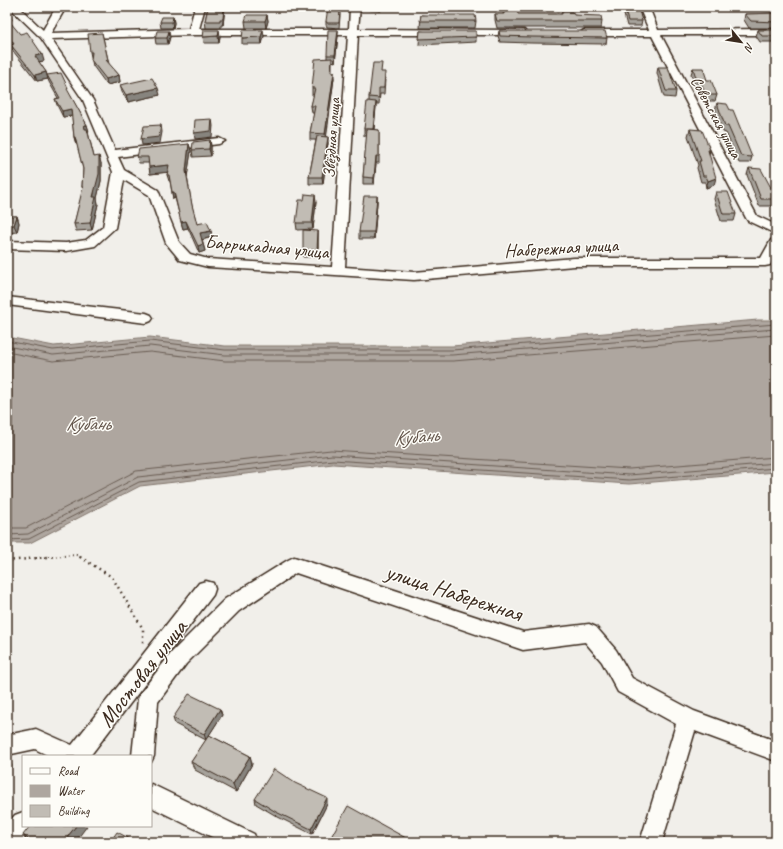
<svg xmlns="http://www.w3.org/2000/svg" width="783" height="849" viewBox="0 0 783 849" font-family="Caveat,sans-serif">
	<rect width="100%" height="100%" fill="#f1efea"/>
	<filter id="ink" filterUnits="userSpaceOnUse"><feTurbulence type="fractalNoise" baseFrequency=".025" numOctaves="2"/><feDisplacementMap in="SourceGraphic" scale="8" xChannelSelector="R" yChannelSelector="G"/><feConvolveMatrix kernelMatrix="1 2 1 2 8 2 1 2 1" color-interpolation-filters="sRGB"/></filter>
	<g filter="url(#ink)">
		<polygon fill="#aea69f" stroke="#80746b" points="758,320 776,320 776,472 629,484 333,464 140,486 30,543 7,543 7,337 54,346 150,337 225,346 452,346"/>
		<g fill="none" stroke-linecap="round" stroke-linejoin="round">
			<g stroke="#695c52" stroke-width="1">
				<polyline points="7,341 53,350 150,341 225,350 452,350 776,324"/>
				<polyline points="7,346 53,355 150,346 225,355 452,355 776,329"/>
				<polyline points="7,352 53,361 150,352 225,361 453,361 776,335"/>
				<polyline points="7,528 26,528 136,471 331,450 629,469 776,457"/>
				<polyline points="7,535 28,534 138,477 332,455 629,475 776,463"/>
				<polyline points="7,540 29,539 139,482 333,460 629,480 776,468"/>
			</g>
			<g stroke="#3b2a1e" stroke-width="3">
				<g id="minor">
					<path d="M9 7H19L43 30 56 7H66L51 33 189 29 195 7H205L199 29H349L350 7H360L358 29 524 30 526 32 521 35H358L345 267 414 272 574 258H761L771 240 776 239V254L770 265 765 266H574L414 280 208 267 180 260 166 243 149 195 124 180 115 228 95 246 66 251 7 249V241L66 243 86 240 103 227 113 172 83 100 41 38ZM193 35H348L332 267 208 259 190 254 179 242 158 190 124 170 118 157 219 144 225 141 219 138 115 150 93 100 51 39Z"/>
					<polygon points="639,7 649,7 658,30 776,29 776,35 661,35 757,216 776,225 776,234 748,221 746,218 652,36 584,36 579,33 584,30 649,30"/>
					<polygon points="7,297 146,313 151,315 153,318 151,321 146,323 7,305"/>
					<polygon points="294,557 523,632 589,624 596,627 616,650 632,678 694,711 776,741 776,761 695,731 662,842 640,842 676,724 618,692 602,662 585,642 523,650 296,573 239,611 186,664 158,702 154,756 151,762 151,756 132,756 138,699 141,692 172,652 225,599 288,560"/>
					<polygon points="206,581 213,583 215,589 213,595 90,756 49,756 35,749 7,755 7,735 36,729 72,745 199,583"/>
					<polygon points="151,784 254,834 257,842 222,842 151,807"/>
					<polygon points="23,812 23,826 33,826 22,842 7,842 7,824 15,815"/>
				</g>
			</g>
			<polyline stroke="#3b2a1e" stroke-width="2" stroke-dasharray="1 3" stroke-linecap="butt" points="36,558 76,555 82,558"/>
			<g stroke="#3b2a1e" stroke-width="2.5" stroke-dasharray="1.5 4" stroke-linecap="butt">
				<polyline points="80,557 112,577 143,629 143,645"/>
				<polyline points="7,561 48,557"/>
			</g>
			<use href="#minor" fill="#fdfcf7" fill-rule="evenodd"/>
		</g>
		<g fill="#a6a29b" stroke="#3b2a1e">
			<polygon points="208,7 225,7 223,25 221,25 221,28 206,28 205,21"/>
			<polygon points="370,7 381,7 381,11 370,10"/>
			<polygon points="622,7 638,7 642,21 641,26 627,26"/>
			<polygon points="504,9 518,14 561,14 562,12 574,15 602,21 601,28 497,28 495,20 495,14 503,14"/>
			<polygon points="339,11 340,11 340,16 339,28 327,27 326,25 326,21"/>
			<polygon points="776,13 776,28 749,28 744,20 745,14"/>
			<polygon points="267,15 268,21 266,28 246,28 245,21"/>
			<polygon points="421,15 476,21 475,28 420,28"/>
			<polygon points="173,17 174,23 173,28 161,28 160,22"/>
			<polygon points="7,22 20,34 44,61 39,62 46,72 47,75 70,95 87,125 89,132 88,132 94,157 101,163 101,181 97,198 98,204 92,230 76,231 74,224 83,190 82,187 83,169 77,144 76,144 74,137 72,116 63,117 57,105 55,99 58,98 49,82 48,79 37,81 13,51 11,45 12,44 7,38"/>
			<polygon points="758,30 776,30 776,42 760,42 756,36"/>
			<polygon points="420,31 476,37 476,42 419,45"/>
			<polygon points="499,31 607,38 606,44 531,43 500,42 498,36"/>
			<polygon points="102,33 109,64 119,75 120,82 107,85 93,66 90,52"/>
			<polygon points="220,36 219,43 204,43 203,37"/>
			<polygon points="264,36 262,44 242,44 242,38"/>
			<polygon points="338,36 335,62 332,61 332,72 334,78 326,137 328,143 323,184 309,184 309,177 316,140 310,140 310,133 314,113 312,113 311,106 314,95 312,95 312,88 327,58 327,55"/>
			<polygon points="170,37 168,44 156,44 155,38"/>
			<polygon points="658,67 676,91 675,98 664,97 657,73"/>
			<polygon points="693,68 707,80 717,95 715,101 704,101 700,91 697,90 691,74"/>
			<polygon points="382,72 385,79 384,94 380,94 379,104 376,104 374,130 379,130 379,163 376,163 374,184 363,184 363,177 367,136 364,136 364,129 369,101 369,97"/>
			<polygon points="120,85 160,95 128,102 122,92"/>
			<polygon points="717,103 752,157 750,163 739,163 726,133 723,132 715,110"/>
			<polygon points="690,129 710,150 709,155 714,185 706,188 705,182 701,182 697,168 698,165 688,136"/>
			<polygon points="210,140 211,146 211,156 193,157 192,150"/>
			<polygon points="189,144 191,151 187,177 192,206 197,224 211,231 212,237 202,240 205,251 199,253 188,228 183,229 175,198 173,199 170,181 169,181 167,175 168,172 150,174 149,163 139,163 137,157"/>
			<polygon points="749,168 776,197 776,202 774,206 759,206 747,175"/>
			<polygon points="716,192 736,214 734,221 721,221 714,199"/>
			<polygon points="377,196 377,203 374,239 359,239 359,232"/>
			<polygon points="316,202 313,229 297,230 296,223"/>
			<polygon points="7,216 17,216 19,223 17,232 7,233"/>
			<polygon points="318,231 318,257 303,257 303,250"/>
			<polygon points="220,709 222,715 209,735 250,756 252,764 236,792 195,770 191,762 206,740 175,724 173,718"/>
			<polygon points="255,799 327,804 312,834 278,817 256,804"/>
			<polygon points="23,835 75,842 28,842"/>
			<rect x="331" y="837" width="73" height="5"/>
		</g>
		<g fill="#87847e" stroke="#3b2a1e">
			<polygon points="224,7 225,7 223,25 223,19"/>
			<polygon points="10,14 12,20 7,21 7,15"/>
			<polygon points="267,15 268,21 266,28 265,21"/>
			<polygon points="173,17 174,23 173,28 172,22"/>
			<polygon points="219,30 220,36 219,43 218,36"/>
			<polygon points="263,30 264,36 262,44 261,37"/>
			<polygon points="338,30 338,36 335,62 335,55"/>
			<polygon points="169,31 170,37 168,44 167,38"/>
			<polygon points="42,54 44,61 37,62 35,56"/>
			<polygon points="46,72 48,79 37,81 35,75"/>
			<polygon points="334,72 334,78 326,140 325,134"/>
			<polygon points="119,75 120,82 107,85 106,79"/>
			<polygon points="158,88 160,95 128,102 126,95"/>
			<polygon points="376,102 376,108 373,136 373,129"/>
			<polygon points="71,109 73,116 63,117 62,111"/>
			<polygon points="212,119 213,126 212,137 195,139 194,133"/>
			<polygon points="84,125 87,125 89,132 88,132 85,129"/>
			<polygon points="161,125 162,132 160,143 142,145 141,139"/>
			<polygon points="74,137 75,137 77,144 76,144"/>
			<polygon points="328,137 328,143 323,184 322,177"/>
			<polygon points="210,140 211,146 211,156 209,149"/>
			<polygon points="189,144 191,151 187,177 186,171"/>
			<polygon points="99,156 101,163 101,181 97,198 98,204 92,230 90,223"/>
			<polygon points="376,156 376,163 374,184 374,178"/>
			<polygon points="169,165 170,172 150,174 149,167"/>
			<polygon points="716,178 714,185 706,188 708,181"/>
			<polygon points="172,192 174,192 175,198 173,199"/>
			<polygon points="315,195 316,202 313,229 312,223"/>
			<polygon points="377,196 377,203 374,239 374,232"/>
			<polygon points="17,216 19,223 17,232 14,225"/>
			<polygon points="186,221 188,228 183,229 181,222"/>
			<polygon points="211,231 212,237 201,240 200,233"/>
			<polygon points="318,231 318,257 317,250"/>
			<polygon points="203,244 205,251 199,253 198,246"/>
			<polygon points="220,709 222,715 206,740 204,734"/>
			<polygon points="250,756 252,764 236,792 233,784"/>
			<polygon points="8,760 12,766 7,772 7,761"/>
			<polygon points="327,798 327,804 312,834 311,829"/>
			<polygon points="76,826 87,826 75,842 63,842"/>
			<polygon points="404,837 404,842 401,842"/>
		</g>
		<g fill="#c1bcb4" stroke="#3b2a1e">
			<polygon points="208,7 224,7 223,19 220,19 220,21 205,21"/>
			<polygon points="328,7 339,7 338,11 340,11 339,23 327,23 326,21"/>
			<polygon points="624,7 638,7 642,21 628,21"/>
			<polygon points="504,9 517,9 518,14 562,14 562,12 572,12 574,15 601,16 602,21 497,21 495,14 504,14"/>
			<polygon points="7,10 10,14 7,15"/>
			<polygon points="776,13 776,22 751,21 745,14"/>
			<polygon points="247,15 267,15 265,21 245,21"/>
			<polygon points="421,15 475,15 476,21 420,21"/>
			<polygon points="162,17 173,17 172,22 160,22"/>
			<polygon points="7,22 10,22 20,34 27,32 42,54 35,56 46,72 35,75 11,45 14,44 7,34"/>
			<polygon points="204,30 219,30 218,36 203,37"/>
			<polygon points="243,30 263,30 261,37 242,38"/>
			<polygon points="328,30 338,30 335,55 327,55"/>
			<polygon points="758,30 776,30 776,36 762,36"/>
			<polygon points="157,31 169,31 167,38 155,38"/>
			<polygon points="420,31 476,31 476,37 419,39"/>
			<polygon points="499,31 605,31 607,38 532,37 500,36"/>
			<polygon points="102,33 108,60 106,60 119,75 106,79 91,60 92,52 90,52 88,34"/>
			<polygon points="332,58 331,72 334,72 325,134 310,133 315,106 311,106 315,88 312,88 315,59"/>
			<polygon points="373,63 382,63 381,72 385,72 384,88 379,88 379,98 369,97"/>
			<polygon points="658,67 668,67 676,91 666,91"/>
			<polygon points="693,68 703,68 707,80 711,80 717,95 706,95 702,85 698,84"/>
			<polygon points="61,73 68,88 67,89 87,125 84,125 85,129 87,129 94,157 99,156 99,174 93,197 96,197 90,223 74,224 83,187 82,187 83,169 75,137 74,137 71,109 62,111 55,99 60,98 47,75"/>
			<polygon points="152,78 158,88 126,95 120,85"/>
			<polygon points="367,101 376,102 373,129 364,129"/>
			<polygon points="717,103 727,104 730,110 733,110 752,157 741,156 728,126 725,126"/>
			<polygon points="212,119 211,131 194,133 195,120"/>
			<polygon points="161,125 159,137 141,139 144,126"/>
			<polygon points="367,129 379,130 379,156 376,156 374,178 363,177"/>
			<polygon points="690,129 702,130 710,150 708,150 716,178 708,181 706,176 703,176 699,161 701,161"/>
			<polygon points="317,136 328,137 322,177 309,177"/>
			<polygon points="210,140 209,149 192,150 193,142"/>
			<polygon points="189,144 186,171 192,205 197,224 207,222 211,231 200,233 203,244 198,246 186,221 181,222 174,192 172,192 169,175 167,175 169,165 149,167 148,157 137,157 139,149"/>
			<polygon points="749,168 761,169 776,197 776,199 761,199"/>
			<polygon points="716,192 728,192 736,214 723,214"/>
			<polygon points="305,194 315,195 312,223 296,223 299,200 304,200"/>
			<polygon points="364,196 377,196 374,232 359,232"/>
			<polygon points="7,216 17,216 14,225 7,226"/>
			<polygon points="303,230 318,231 317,250 303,250"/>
			<polygon points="189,694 220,709 204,734 173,718"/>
			<polygon points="209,735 250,756 233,784 191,762"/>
			<polygon points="274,769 295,783 327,798 311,829 276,812 255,799"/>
			<polygon points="348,806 404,837 401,842 339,842 331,837"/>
			<polygon points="30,826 76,826 63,842 32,842 23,835"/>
			<polygon points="117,832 136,842 110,842"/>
		</g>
	</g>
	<g text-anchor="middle" stroke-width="3" stroke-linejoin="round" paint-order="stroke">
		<g font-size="16" fill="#3b2a1e" stroke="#fdfcf7">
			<text transform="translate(717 117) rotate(62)" y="6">Советская улица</text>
			<text transform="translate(331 138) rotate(-86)" y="6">Звёздная улица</text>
		</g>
		<g font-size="19" fill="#3b2a1e" stroke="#fdfcf7">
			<text transform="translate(267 246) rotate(5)" y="7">Баррикадная улица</text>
			<text transform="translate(561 247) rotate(-3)" y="7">Набережная улица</text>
		</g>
		<g font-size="20" font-style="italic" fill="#63554b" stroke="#fdfcf7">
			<text x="88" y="430">Кубань</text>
			<text transform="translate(416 436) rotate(-5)" y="7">Кубань</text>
		</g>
		<g font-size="23" fill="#3b2a1e" stroke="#fdfcf7">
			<text transform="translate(454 592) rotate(18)" y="8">улица Набережная</text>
			<text transform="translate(142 673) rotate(-52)" y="8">Мостовая улица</text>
		</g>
	</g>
	<rect width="783" height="849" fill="none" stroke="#fdfcf7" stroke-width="24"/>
	<rect x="12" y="12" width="759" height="825" fill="none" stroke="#3b2a1e" stroke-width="1.5" filter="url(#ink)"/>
	<rect x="22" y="755" width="130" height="72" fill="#fdfcf7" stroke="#afa8a0"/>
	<rect x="30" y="768" width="20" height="6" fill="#fdfcf7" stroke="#afa8a0"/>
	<text x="58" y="775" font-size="12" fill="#3b2a1e">Road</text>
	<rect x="30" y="785" width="20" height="12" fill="#aea69f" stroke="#afa8a0"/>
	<text x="58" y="795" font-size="12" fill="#3b2a1e">Water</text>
	<rect x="30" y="805" width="20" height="12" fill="#c1bcb4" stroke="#afa8a0"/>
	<text x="58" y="815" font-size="12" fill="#3b2a1e">Building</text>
	<g transform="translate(741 42) rotate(120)" stroke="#fdfcf7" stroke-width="3" paint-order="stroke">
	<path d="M0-3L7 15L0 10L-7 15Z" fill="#3b2a1e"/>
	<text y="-6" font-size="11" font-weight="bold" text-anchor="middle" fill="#3b2a1e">N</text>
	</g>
</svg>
